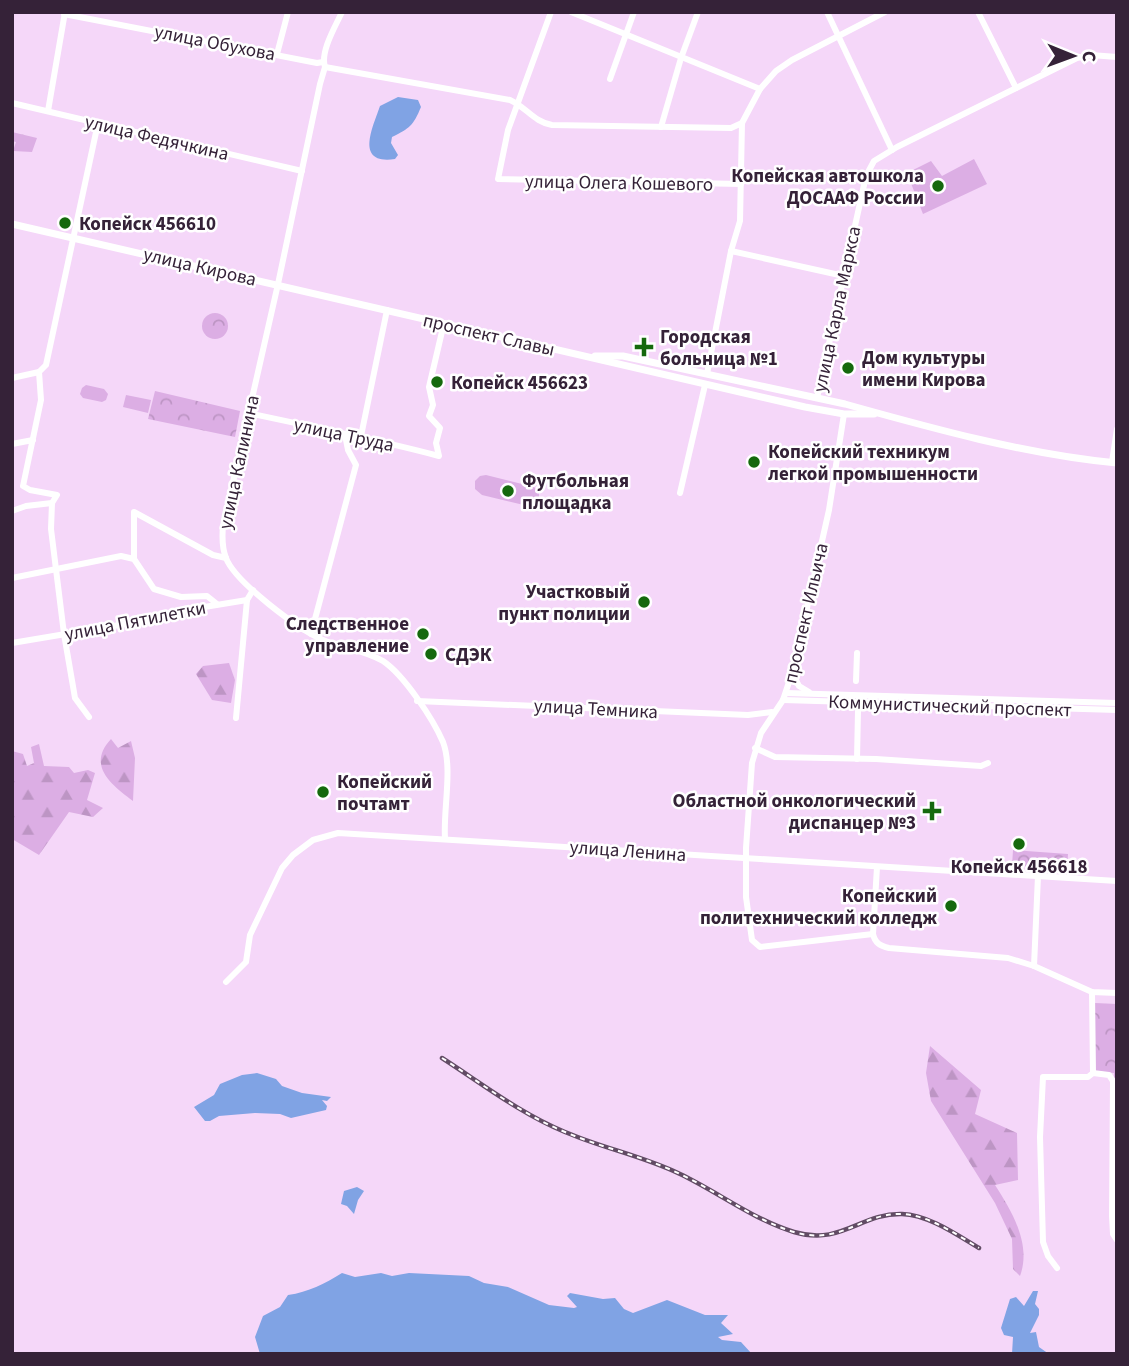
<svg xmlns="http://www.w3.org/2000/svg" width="1129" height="1366" viewBox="0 0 1129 1366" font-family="'Source Sans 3',sans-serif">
	<defs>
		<pattern id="forest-firs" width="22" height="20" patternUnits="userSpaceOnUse" patternTransform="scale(1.75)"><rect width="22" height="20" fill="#dcaee4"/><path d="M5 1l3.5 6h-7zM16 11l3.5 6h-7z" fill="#bd95c4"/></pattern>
		<pattern id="park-crowns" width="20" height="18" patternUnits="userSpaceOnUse" patternTransform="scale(1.75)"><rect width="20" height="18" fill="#dcaee4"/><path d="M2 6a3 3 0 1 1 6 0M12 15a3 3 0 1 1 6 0" fill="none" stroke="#bd95c4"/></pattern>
	</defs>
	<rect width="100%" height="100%" fill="#f5d7f9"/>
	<g fill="#dcaee4">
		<polygon points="974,159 987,184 923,214 907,173 931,161 942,176"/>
		<polygon points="86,385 104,389 108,394 106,400 102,402 83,398 80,394 82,388"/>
		<polygon points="126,395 151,400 148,413 123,407"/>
		<polygon points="486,475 534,487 539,492 539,499 535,505 528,506 482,495 475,489 475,481 480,476"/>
	</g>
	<g fill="url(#forest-firs)">
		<polygon points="12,132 37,138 32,152 13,151 16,142 12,141"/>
		<polygon points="229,663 235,680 231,703 212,700 196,674 203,666"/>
		<path d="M111 739 118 748 131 741 135 758 133 801C112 785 86 766 111 739Z"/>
		<polygon points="39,744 44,766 69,767 74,773 88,770 95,773 87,800 103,808 93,817 69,812 39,855 12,839 12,751 23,754 27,766 34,763 31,747"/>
		<path d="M930 1046 981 1090 975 1114 1017 1133 1018 1180 995 1185C1011 1210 1032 1244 1020 1276L1013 1269 1012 1239 995 1203 931 1101 926 1073Z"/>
	</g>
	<g fill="url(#park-crowns)">
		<circle cx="215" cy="326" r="13"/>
		<polygon points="155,391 240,411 235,437 148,419"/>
		<polygon points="1013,850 1068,854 1067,869 1012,866"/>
		<polygon points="1095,1003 1117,1004 1117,1103 1114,1103 1114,1073 1095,1071"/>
	</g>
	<g fill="#80a3e4">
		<path d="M398 97 418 100 421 107C413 126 410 128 392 137L391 143 398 155 395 159C354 165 373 127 380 106Z"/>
		<polygon points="257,1073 276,1079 282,1086 302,1093 331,1097 327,1101 322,1100 327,1106 326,1110 291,1118 280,1114 255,1113 219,1116 210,1121 205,1121 194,1107 214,1095 220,1084 242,1075"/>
		<polygon points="357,1187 364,1191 358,1200 354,1214 347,1206 341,1204 344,1191"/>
		<path d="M342 1273 355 1277 381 1273 392 1276 409 1273 469 1276 484 1283 508 1287 549 1305 574 1308 577 1307 567 1296 570 1293 603 1299 615 1298 624 1309 633 1313 667 1300 705 1315H728L721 1323 733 1334 718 1337 722 1340 741 1342 752 1354H260L255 1337 263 1316 280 1307 288 1295C309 1292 324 1284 342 1273Z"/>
		<polygon points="1033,1291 1038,1291 1035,1304 1039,1309 1039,1315 1030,1333 1036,1332 1039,1347 1049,1354 1012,1354 1013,1337 1004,1335 1001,1328 1010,1299 1016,1297 1024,1306"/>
	</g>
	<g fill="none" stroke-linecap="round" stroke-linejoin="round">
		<g stroke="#fff" stroke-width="6">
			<path d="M342 12C335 27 320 52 325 67L320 84 278 284 223 526C222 537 222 548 226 558 235 582 298 629 323 640 342 648 365 650 383 661 404 675 433 719 443 742 453 768 443 810 445 838"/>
			<polyline points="551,12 508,130 498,179 741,184"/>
			<polyline points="571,12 760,89"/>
			<polyline points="827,12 892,150"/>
			<polyline points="978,12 1016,88"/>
			<polyline points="64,14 317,63 323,62"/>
			<polyline points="277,54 288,12"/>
			<path d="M325 67 510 100C526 107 534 122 552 125L731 128 742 123"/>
			<polyline points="610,79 634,12"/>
			<polyline points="12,103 302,171"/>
			<polyline points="48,111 65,12"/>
			<polyline points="661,127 681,58 698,12"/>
			<polyline points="731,251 844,276"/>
			<polyline points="707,374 731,251 740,221 742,123 760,89 776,71 792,60 885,12"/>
			<polyline points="12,378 39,372"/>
			<polyline points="817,398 866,176 874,161 897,147 1077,58 1091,55 1117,57"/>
			<path d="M248 413C312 427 376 439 439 456L436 443 440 428 429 416 433 405 429 387 444 323"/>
			<polyline points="844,414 829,510 793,670 783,700 761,733 752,763 746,848 746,897 752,940 760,947 873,934"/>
			<polyline points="361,436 387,310"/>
			<polyline points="12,444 33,440"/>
			<polyline points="1112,462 1117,429"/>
			<polyline points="680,493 705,385"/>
			<polyline points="12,511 26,506 52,503"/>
			<polyline points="12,578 121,556 134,559"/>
			<polyline points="217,604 207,596 181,597 154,589 134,559 134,512 213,555 226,558"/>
			<polyline points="311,634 356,465 348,450 345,435"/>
			<polyline points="12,643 155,619 180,611 247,600 253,590"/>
			<polyline points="792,673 799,686 809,692"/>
			<polyline points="856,681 857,653"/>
			<polyline points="786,693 1117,703"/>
			<polyline points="783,700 1117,710"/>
			<polyline points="417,701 748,715 772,712"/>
			<polyline points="89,717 75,698 64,634 51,529 52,503 57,495 30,490 23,486 41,400 39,372 46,365 98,123"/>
			<polyline points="236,718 247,600"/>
			<polyline points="755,748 775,757 876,759 981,766 988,763"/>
			<polyline points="857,759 858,711"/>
			<path d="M877 867 873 934C875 943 880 946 889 948L1008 958 1034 966 1092 992 1117 993"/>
			<polyline points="1034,966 1038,876"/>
			<polyline points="226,982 246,962 250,935 282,868 293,855 313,840 338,833 1117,881"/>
			<polyline points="1092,992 1093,1073"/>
			<polyline points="1057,1268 1048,1256 1043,1242 1040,1137 1043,1077 1088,1077 1093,1073 1109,1075 1113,1081 1112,1216 1113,1234 1117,1240"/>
		</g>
		<g stroke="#fff" stroke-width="7">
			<polyline points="12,224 805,407 844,414 874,414"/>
			<path d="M595 356H623L845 404C931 428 1028 455 1117 463"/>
		</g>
		<g stroke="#624c65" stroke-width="4.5">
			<path id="rail" d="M442 1058C481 1083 521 1114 565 1132 602 1148 643 1156 680 1174 718 1192 754 1220 794 1232 842 1246 860 1213 902 1214 929 1215 957 1235 979 1248"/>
		</g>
		<use href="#rail" stroke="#fff" stroke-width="2" stroke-dasharray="5" stroke-linecap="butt"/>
	</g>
	<g fill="#15690d" stroke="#fff" stroke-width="2.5">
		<circle cx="938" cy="186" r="7"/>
		<circle cx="65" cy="223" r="7"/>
		<path d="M640.5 336.5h7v7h7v7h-7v7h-7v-7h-7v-7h7z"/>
		<circle cx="848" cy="368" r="7"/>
		<circle cx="437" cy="382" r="7"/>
		<circle cx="754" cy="462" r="7"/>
		<circle cx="508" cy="491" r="7"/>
		<circle cx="644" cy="602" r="7"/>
		<circle cx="423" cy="634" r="7"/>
		<circle cx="431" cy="654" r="7"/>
		<circle cx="323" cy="792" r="7"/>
		<path d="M928.5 800.5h7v7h7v7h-7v7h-7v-7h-7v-7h7z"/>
		<circle cx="1019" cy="844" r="7"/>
		<circle cx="951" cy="906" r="7"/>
	</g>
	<g text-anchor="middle" stroke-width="5" stroke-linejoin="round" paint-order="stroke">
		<g font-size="19" fill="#352238" stroke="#fff">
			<text transform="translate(215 42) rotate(11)" y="7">улица Обухова</text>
			<text transform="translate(157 137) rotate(13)" y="7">улица Федячкина</text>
			<text transform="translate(619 182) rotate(1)" y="7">улица Олега Кошевого</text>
			<text transform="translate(200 266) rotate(13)" y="7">улица Кирова</text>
			<text transform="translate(836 309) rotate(-78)" y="7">улица Карла Маркса</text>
			<text transform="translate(489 334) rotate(13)" y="7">проспект Славы</text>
			<text transform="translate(344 434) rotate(12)" y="7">улица Труда</text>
			<text transform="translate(238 462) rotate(-78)" y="7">улица Калинина</text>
			<text transform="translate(805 613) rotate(-77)" y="7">проспект Ильича</text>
			<text transform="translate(135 620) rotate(-11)" y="7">улица Пятилетки</text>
			<text transform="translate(950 705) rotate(2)" y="7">Коммунистический проспект</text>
			<text transform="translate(596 708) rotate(3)" y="7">улица Темника</text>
			<text transform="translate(628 850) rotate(4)" y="7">улица Ленина</text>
		</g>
		<g font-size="19" font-weight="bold" fill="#352238" stroke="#fff" text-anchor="start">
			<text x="924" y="182" text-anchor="end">Копейская автошкола<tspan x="924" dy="22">ДОСААФ России</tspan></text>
			<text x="79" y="230">Копейск 456610</text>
			<text x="660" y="343">Городская<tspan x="660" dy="22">больница №1</tspan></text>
			<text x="862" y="364">Дом культуры<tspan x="862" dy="22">имени Кирова</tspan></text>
			<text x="451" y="389">Копейск 456623</text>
			<text x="768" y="458">Копейский техникум<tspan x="768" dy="22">легкой промышенности</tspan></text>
			<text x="522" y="487">Футбольная<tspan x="522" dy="22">площадка</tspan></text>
			<text x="630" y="598" text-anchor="end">Участковый<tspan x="630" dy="22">пункт полиции</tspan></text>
			<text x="409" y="630" text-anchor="end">Следственное<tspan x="409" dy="22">управление</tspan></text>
			<text x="445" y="661">СДЭК</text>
			<text x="337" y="788">Копейский<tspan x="337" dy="22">почтамт</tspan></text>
			<text x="916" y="807" text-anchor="end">Областной онкологический<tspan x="916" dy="22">диспанцер №3</tspan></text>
			<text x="1019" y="873" text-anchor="middle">Копейск 456618</text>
			<text x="937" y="902" text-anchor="end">Копейский<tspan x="937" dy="22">политехнический колледж</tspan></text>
		</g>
	</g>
	<rect width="1129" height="1366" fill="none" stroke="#352238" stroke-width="28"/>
	<g transform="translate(1073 56) rotate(91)" stroke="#ffffff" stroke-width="5" paint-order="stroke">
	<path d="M0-5L12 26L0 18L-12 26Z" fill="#352238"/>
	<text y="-10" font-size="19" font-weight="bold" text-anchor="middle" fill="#352238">С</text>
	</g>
</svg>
